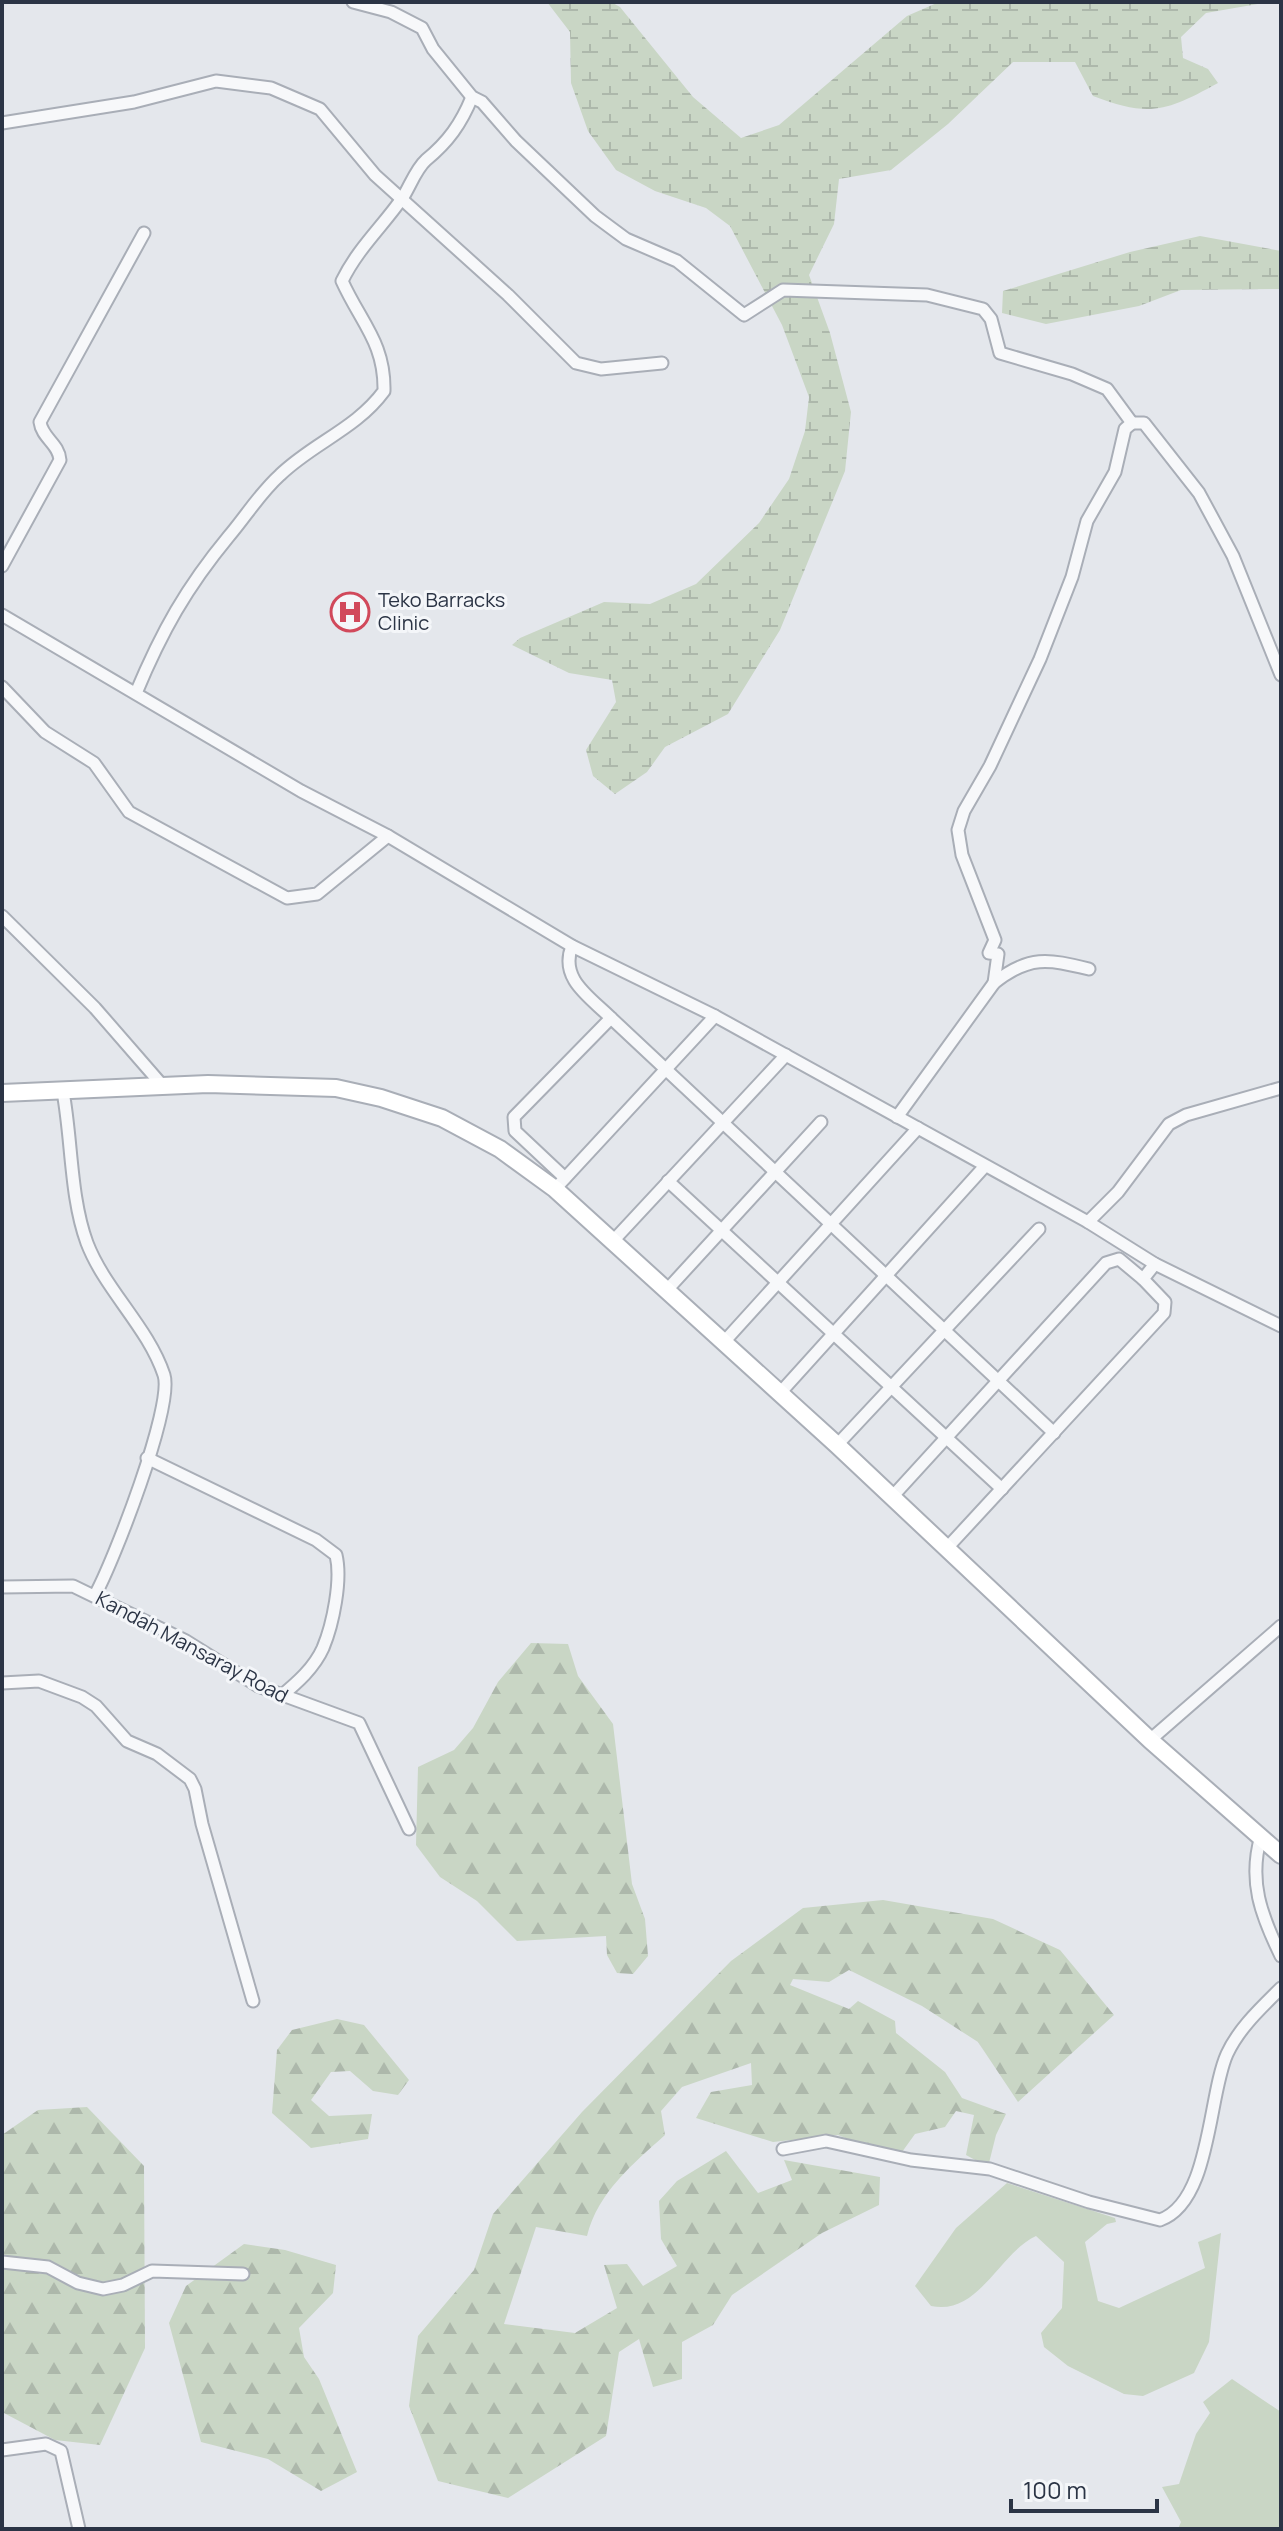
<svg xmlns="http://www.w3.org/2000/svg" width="1283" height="2531" viewBox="0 0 1283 2531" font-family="Manrope,sans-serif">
	<defs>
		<pattern id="forest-firs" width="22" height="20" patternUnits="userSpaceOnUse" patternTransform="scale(2)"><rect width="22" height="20" fill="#c9d6c5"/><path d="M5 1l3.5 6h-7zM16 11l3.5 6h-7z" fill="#adb8ab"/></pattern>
		<pattern id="wetland-marsh" width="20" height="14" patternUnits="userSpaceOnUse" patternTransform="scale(2)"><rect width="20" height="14" fill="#c9d6c5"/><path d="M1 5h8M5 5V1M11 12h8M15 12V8" fill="none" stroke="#adb8ab"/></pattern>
	</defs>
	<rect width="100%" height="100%" fill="#e4e7ec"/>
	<g fill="#c9d6c5">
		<path d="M1007 2183 1115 2218 1116 2222 1107 2224 1085 2242 1098 2301 1119 2308 1205 2268 1198 2242 1221 2233 1209 2342 1194 2373 1143 2396 1124 2394 1068 2366 1044 2347 1041 2333 1062 2308 1064 2262 1036 2236C998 2254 979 2316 931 2306L915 2286 956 2228Z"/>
		<polygon points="1232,2379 1281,2412 1281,2529 1178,2529 1181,2522 1162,2487 1179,2484 1196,2434 1210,2413 1203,2402"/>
	</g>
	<g fill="url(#forest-firs)">
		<polygon points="531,1643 568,1644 578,1676 613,1724 632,1884 645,1919 648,1956 633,1974 617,1973 607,1955 606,1936 517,1941 477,1901 440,1877 416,1845 418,1767 454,1750 473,1728 498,1682"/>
		<path d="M883 1900 993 1919 1060 1950 1114 2015 1018 2102 978 2042 922 2006 849 1970 829 1982 793 1979 790 1985 849 2009 858 2001 895 2021 896 2033 945 2072 962 2098 1006 2114 996 2135 988 2167 966 2155 974 2115 956 2111 945 2127 915 2134 897 2159 838 2135 773 2142 696 2118 711 2092 752 2085 751 2063 682 2087 661 2111 665 2135C633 2164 598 2192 587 2236L536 2227 504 2324 575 2333 617 2308 604 2265 627 2264 643 2286 677 2266 661 2239 659 2201 677 2181 726 2151 758 2193 792 2180 784 2160 880 2177 879 2205 822 2233 732 2295 713 2325 682 2342V2379L653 2387 639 2339 619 2352 606 2436 508 2498 438 2481 409 2406 418 2336 474 2270 493 2214 582 2112 731 1961 803 1908Z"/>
		<polygon points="337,2019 364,2025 409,2080 398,2095 373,2091 350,2071 331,2072 311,2100 329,2116 372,2114 368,2139 311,2148 272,2113 277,2050 292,2030"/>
		<polygon points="87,2107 144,2166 145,2348 100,2445 55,2440 2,2412 2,2135 38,2110"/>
		<polygon points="244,2244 285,2250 336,2265 333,2293 299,2328 304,2357 319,2379 357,2472 321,2491 268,2459 201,2442 169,2323 186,2286"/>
	</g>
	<g fill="url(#wetland-marsh)">
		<path d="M547 2H611L620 7 693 97 741 138 779 125 907 16 939 2H1269L1206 13 1181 37 1183 58 1208 69 1218 83C1167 111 1150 118 1093 96L1075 62H1013L948 124 891 170 839 179 834 224 809 275 830 333 851 412 845 471 780 630 728 714 665 747 647 772 615 794 593 776 586 750 616 702 612 680 569 673 512 645 520 638 604 602 650 604 696 584 759 523 789 479 805 431 809 397 782 325 730 226 706 208 655 191 616 170 588 131 571 83 570 32Z"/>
		<polygon points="1200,236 1281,251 1281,289 1181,290 1139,306 1046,324 1002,313 1003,291 1130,252"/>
	</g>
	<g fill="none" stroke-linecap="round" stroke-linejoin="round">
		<g stroke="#a9aeb7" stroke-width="15">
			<g id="street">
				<polyline points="353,2 391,12 422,28 433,49 472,97 482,102 516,141 595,216 626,239 677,261 744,315 783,290 927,295 983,309 991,319 1000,353 1072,374 1107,389 1132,423"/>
				<polyline points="2,123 134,102 216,81 271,88 320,109 375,175 508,295 576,363 601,369 662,363"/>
				<polyline points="1132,423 1144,423 1199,493 1233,556 1281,675"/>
				<path d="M2 566 60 460C59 444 42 438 40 422L144 233"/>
				<polyline points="2,615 301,791 388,836 572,946 715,1016 1088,1222 1155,1264 1281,1326"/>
				<polyline points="2,687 45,732 94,763 129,812 287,898 317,894 388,836"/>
				<path d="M136 693C162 631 186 588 229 536 246 516 260 493 280 475 313 443 356 429 384 391 385 343 361 323 342 281 358 248 383 226 403 197 410 186 416 169 426 160 448 142 461 124 472 97"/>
				<polyline points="2,916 95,1008 162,1085"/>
				<path d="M572 946C559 979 590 997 611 1018L1054 1433"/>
				<polyline points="994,983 998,954 989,953 995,940 962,855 958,830 964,811 990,766 1040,659 1072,577 1087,521 1115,472 1125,429 1132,423"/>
				<path d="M63 1092C72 1140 70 1197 87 1243 105 1290 148 1327 164 1375 174 1406 113 1563 95 1595"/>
				<path d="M897 1117 994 983C1029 955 1048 959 1089 969"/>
				<polyline points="565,1178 515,1131 514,1117 611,1018"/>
				<polyline points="668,1181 1002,1489"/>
				<polyline points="555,1189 715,1016"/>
				<polyline points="1088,1222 1118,1192 1169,1124 1186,1115 1281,1088"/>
				<polyline points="613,1241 786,1055"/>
				<polyline points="666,1291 821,1122"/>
				<polyline points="723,1343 918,1128"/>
				<polyline points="780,1393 985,1166"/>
				<polyline points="837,1445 1039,1229"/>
				<path d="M147 1458 316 1540 336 1555C342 1580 333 1624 323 1648 314 1668 297 1683 281 1696"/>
				<polyline points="892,1497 1106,1263 1119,1259 1143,1279"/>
				<polyline points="947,1548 1164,1313 1165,1302 1143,1279 1155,1264"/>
				<polyline points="2,1587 73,1586 186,1641 258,1686 359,1723 409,1829"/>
				<polyline points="2,1683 39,1681 82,1697 96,1706 127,1741 157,1754 190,1779 195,1789 202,1824 253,2001"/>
				<polyline points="1150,1740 1281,1626"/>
				<path d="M1261 1836C1248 1881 1261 1915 1281 1956"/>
				<path d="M783 2149 826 2141 911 2160 990 2169 1089 2202 1160 2220C1211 2202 1208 2096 1227 2054 1239 2028 1261 2008 1281 1988"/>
				<polyline points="2,2262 48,2267 78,2283 103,2289 123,2285 152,2271 243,2274"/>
				<polyline points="2,2450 46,2444 61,2451 79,2529"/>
			</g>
		</g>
		<g stroke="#a9aeb7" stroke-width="20">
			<polyline id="secondary" points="2,1093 208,1084 336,1088 381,1098 442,1118 500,1149 555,1189 837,1445 1150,1740 1281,1855"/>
		</g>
		<use href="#street" stroke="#f7f8fa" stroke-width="11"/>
		<use href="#secondary" stroke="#fff" stroke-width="16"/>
	</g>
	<defs>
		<g id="hospital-ring" transform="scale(2)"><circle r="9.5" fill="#f4f6f9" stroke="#d1495b" stroke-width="1.5"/><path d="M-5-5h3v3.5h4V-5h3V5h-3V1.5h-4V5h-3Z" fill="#d1495b"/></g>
	</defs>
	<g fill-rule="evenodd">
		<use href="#hospital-ring" x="350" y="612"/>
	</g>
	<g text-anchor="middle" stroke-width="6" stroke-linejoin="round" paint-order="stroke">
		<g font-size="20" fill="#2b3445" stroke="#f4f6f9" text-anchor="start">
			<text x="378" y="607">Teko Barracks<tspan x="378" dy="23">Clinic</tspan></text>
		</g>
		<g font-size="20" fill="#2b3445" stroke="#f4f6f9">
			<text transform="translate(192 1647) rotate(28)" y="7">Kandah Mansaray Road</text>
		</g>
	</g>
	<rect width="1283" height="2531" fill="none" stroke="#2b3445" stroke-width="8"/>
	<path d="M1011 2499v12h146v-12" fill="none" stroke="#2b3445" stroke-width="4"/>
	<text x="1023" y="2499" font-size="24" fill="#2b3445" stroke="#f4f6f9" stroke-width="6" paint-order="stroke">100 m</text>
</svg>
